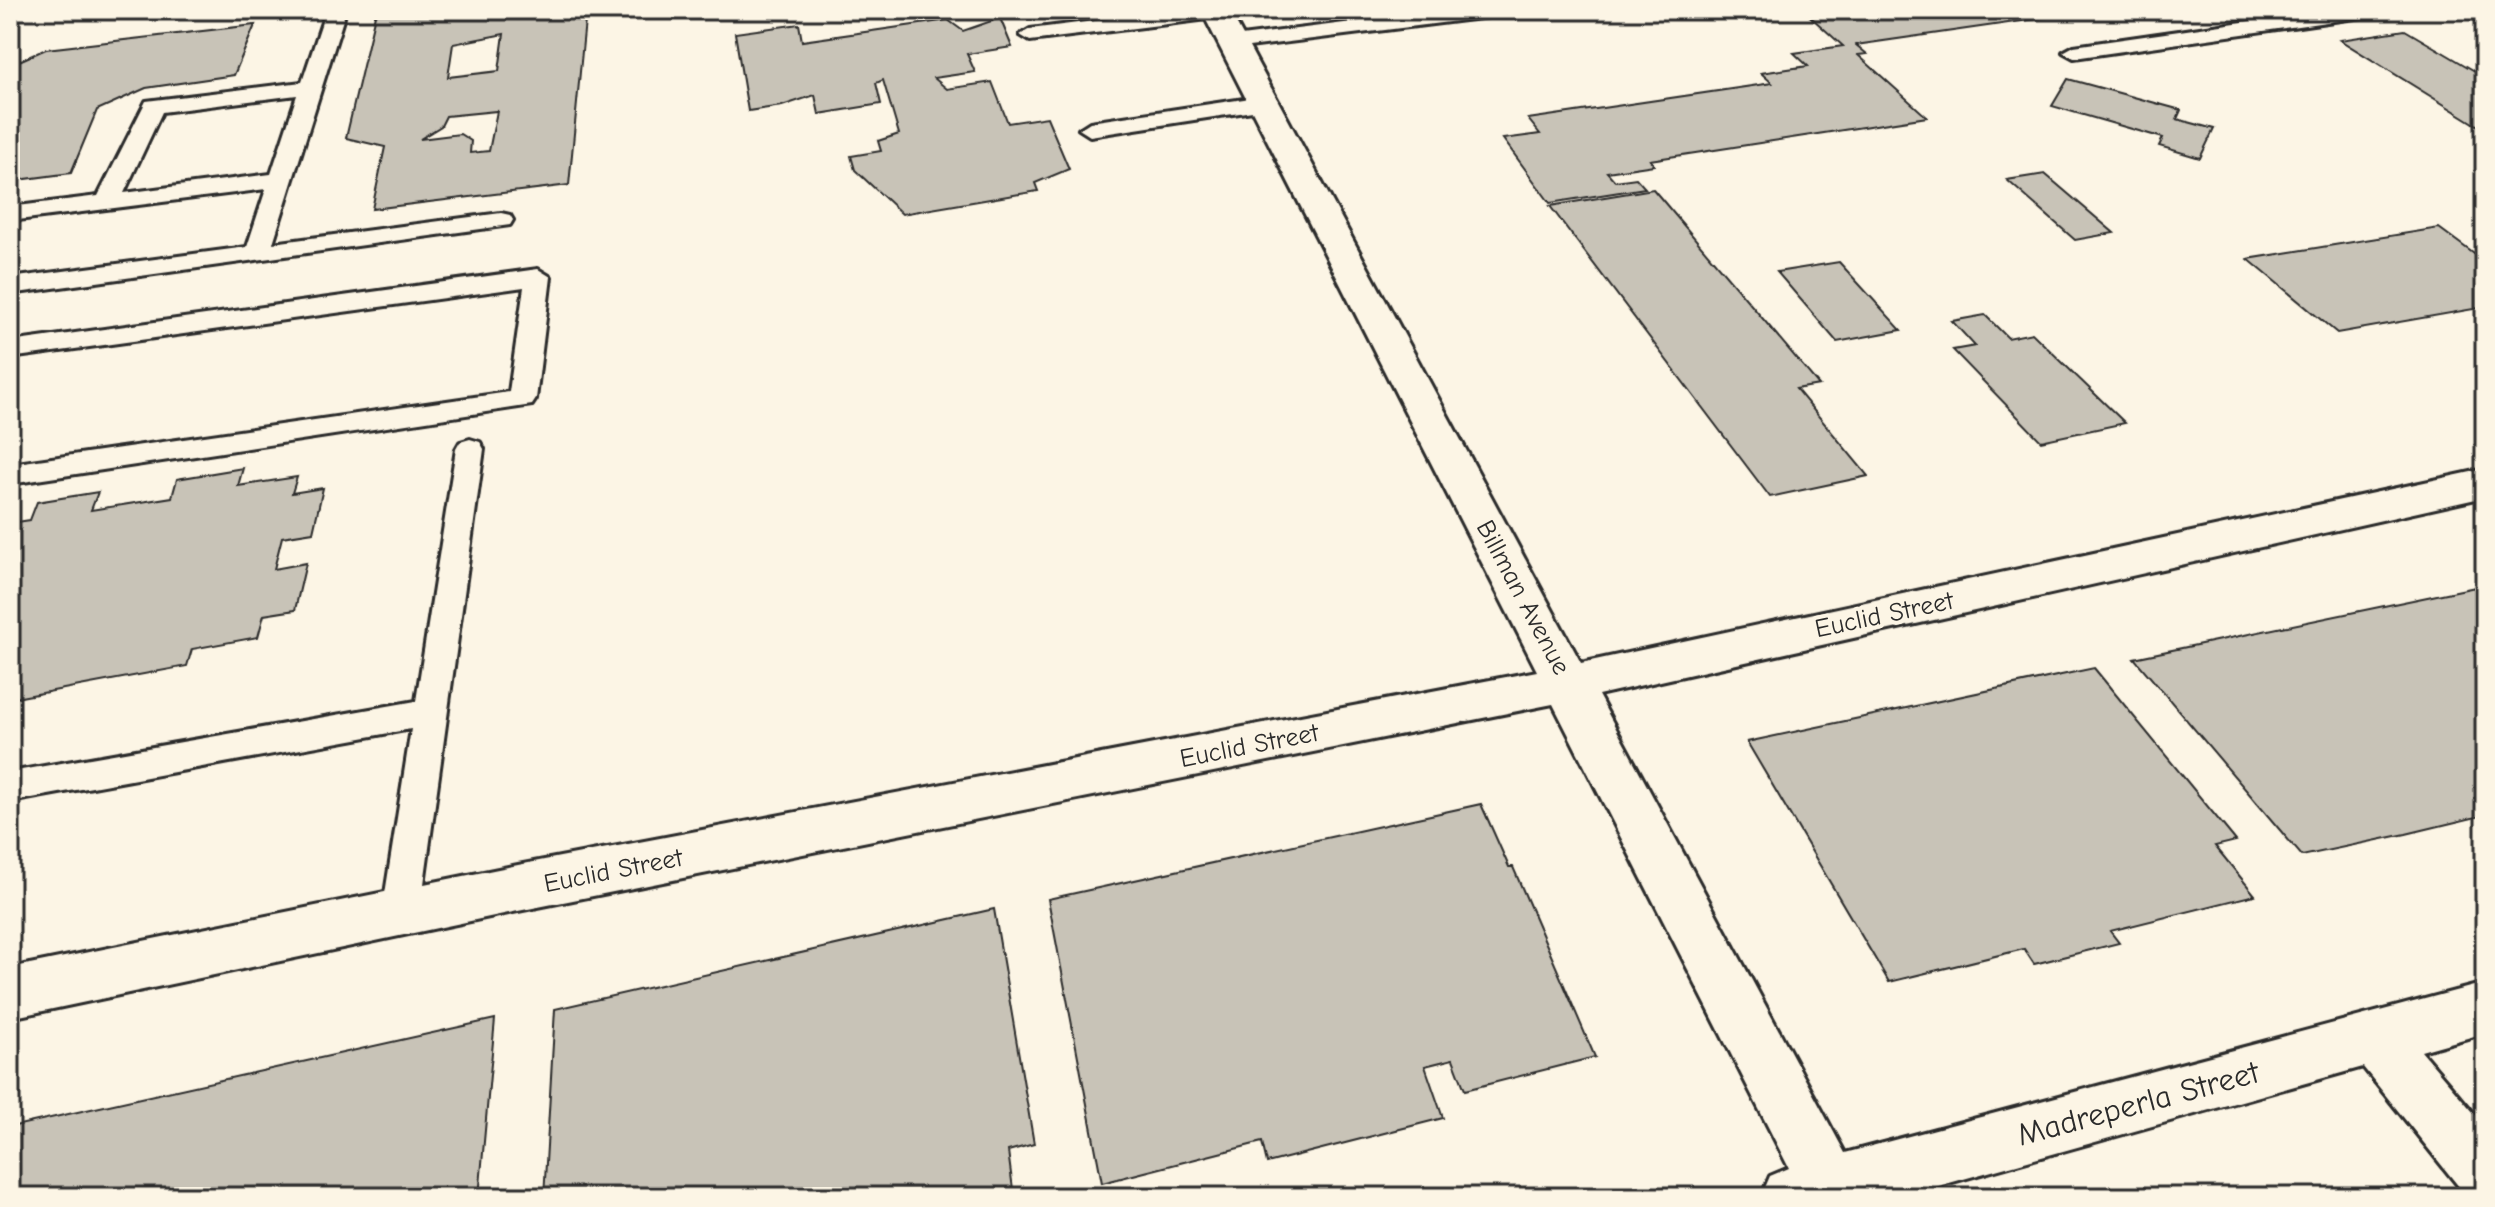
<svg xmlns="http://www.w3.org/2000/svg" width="2495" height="1207" viewBox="0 0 2495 1207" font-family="'Comic Neue',sans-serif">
	<rect width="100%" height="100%" fill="#fcf5e5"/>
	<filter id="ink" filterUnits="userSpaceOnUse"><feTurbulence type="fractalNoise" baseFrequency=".0125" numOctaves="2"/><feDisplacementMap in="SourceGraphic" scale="16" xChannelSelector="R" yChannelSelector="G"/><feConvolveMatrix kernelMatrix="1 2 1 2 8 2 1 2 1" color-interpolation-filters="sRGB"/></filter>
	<g filter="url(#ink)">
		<g fill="#c8c3b7" stroke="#2b2b2b" stroke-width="2" fill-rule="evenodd">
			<path d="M383 10H586L569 185 372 209 385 147 346 138 375 15ZM504 34 499 71 448 77 453 44ZM497 111 489 151 470 153 471 141 460 134 420 139 441 126 446 116Z"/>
			<polygon points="1803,10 2098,10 1856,45 1867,54 1858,55 1927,117 1650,160 1654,165 1607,172 1615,181 1636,178 1645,188 1550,203 1503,139 1540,134 1528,119 1772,83 1761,73 1808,66 1794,53 1843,46"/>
			<polygon points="1000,18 1012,47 967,54 975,72 934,78 947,89 992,82 1008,123 1047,117 1069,169 1035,183 1038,191 902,214 855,170 851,156 881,151 878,141 899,134 883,80 876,83 881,104 819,114 815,95 782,106 748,111 735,33 799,24 802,41 948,20 963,31"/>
			<polygon points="255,25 234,75 146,88 97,110 71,173 10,181 10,65 46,49"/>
			<polygon points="2405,30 2485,77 2485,123 2477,125 2340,40"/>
			<polygon points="2068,79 2181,110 2177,119 2214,129 2200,158 2159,146 2163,138 2052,106"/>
			<polygon points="2045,174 2114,233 2075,240 2007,180"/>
			<polygon points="1653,189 1819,385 1796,389 1868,476 1770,497 1550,206"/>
			<polygon points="2439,228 2485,262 2485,307 2337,333 2248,259"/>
			<polygon points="1839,262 1901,330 1837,342 1777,272"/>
			<polygon points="1985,315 2008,338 2032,333 2125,423 2041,441 1953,350 1975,346 1952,321"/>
			<polygon points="243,468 238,486 297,477 292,493 323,488 313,532 282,537 274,569 306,563 295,610 264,615 258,637 192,649 187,666 10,699 10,523 30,520 37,502 98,492 91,510 172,497 177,479"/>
			<polygon points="2485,585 2485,815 2406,834 2302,856 2134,658"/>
			<polygon points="2094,668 2236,841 2215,846 2255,895 2110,931 2119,943 2034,964 2024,949 1889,982 1747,742"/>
			<polygon points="1481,804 1509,867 1513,867 1595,1057 1465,1090 1453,1059 1425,1066 1443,1118 1267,1163 1262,1142 1102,1183 1048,899"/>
			<polygon points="994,909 1034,1144 1008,1151 1014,1197 544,1197 555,1009"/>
			<polygon points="495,1019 479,1197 10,1197 10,1127"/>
		</g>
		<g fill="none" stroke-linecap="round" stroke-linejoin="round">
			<g stroke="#2b2b2b" stroke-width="6">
				<g id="service">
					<path d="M326 10H346L273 243 501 213 510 215 513 220 510 225 10 294V278L247 247 266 189 10 221V207L98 196 146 101 302 82ZM297 95 271 174 124 193 162 112Z"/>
					<polygon points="1183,10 1226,12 1216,18 1030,41 1020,35 1030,29"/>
					<polygon points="1448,10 1507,10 1497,16 1233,49 1223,43 1233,37"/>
					<polygon points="2326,10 2379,10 2369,16 2074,58 2063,52 2074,46"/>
					<polygon points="1264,96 1275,103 1272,108 1090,136 1079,129 1090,122"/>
					<polygon points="538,269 551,277 536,399 532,405 10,484 10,464 509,392 524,287 10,358 10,342"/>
					<polygon points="470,439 480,442 484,449 420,913 414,925 401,930 388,925 382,913 411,729 10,802 10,772 416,701 456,449 460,442"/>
				</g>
			</g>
			<g stroke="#2b2b2b" stroke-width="6">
				<polygon id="minor" points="1201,10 1229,10 1581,663 2485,469 2485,497 1598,695 1845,1153 2485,983 2485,1033 2421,1051 2485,1126 2485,1197 2464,1193 2363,1067 1899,1197 1761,1197 1770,1176 1789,1168 1553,704 518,911 10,1018 10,968 518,865 1537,671"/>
			</g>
			<g stroke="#2b2b2b" stroke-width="6">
				<polygon id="secondary" points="2463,10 2485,10 2485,22 2467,16"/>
			</g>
			<use href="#service" fill="#fcf5e5" fill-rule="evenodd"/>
			<use href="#minor" fill="#fcf5e5" fill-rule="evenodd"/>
			<use href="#secondary" fill="#fcf5e5" fill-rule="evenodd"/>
		</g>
	</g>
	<g text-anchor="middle" stroke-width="8" stroke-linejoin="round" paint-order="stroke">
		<g font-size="26" fill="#2b2b2b" stroke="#fcf5e5">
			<text transform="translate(1524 597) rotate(62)" y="9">Billman Avenue</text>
			<text transform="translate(1884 614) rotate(-12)" y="9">Euclid Street</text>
			<text transform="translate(1249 745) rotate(-11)" y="9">Euclid Street</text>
			<text transform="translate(613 870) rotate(-11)" y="9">Euclid Street</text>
		</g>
		<g font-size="32" fill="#2b2b2b" stroke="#fcf5e5">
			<text transform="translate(2138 1103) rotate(-15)" y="11">Madreperla Street</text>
		</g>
	</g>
	<rect width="2495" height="1207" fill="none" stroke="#fcf5e5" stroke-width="40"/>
	<rect x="20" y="20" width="2455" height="1167" fill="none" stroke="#2b2b2b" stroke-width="3" filter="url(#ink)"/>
</svg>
